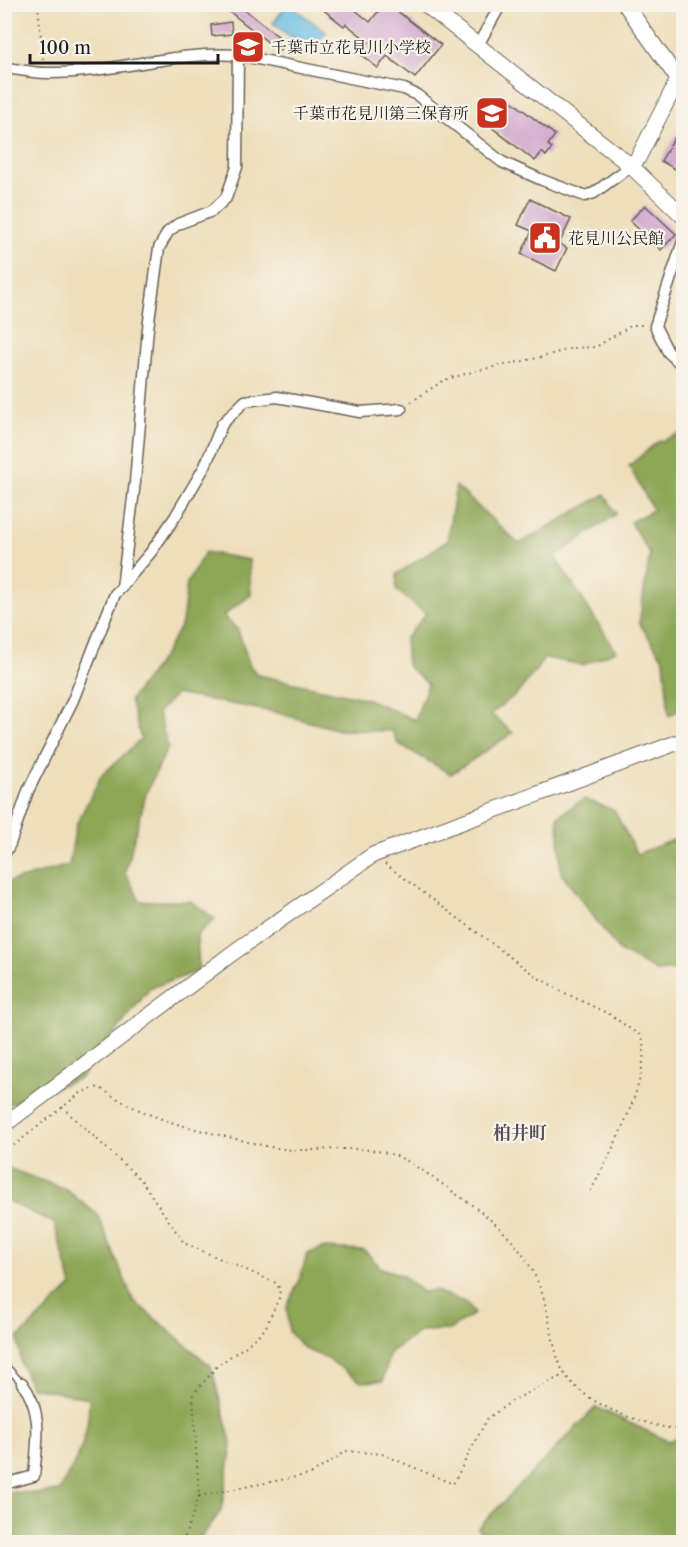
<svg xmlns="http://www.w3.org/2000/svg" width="688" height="1547" viewBox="0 0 688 1547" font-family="'Libre Caslon Text','Noto Serif JP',serif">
	<rect width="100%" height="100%" fill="#f7f3e8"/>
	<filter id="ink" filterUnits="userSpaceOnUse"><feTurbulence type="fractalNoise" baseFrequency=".0167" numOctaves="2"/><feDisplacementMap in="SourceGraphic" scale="12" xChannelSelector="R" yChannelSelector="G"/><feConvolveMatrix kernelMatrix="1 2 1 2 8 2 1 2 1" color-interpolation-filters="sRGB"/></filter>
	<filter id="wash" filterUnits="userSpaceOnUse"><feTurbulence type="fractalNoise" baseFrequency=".008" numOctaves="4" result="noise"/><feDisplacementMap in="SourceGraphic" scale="24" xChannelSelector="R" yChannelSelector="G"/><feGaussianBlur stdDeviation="1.35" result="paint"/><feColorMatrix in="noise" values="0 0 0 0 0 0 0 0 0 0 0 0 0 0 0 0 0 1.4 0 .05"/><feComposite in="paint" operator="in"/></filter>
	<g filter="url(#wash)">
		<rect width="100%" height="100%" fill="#eedebb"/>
		<g fill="#8ea657" stroke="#55613a" stroke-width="1.5">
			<polygon points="683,432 684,707 669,716 664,660 639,623 650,554 630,522 653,510 629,466 656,443"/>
			<polygon points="456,486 519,544 605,494 616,514 555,557 616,651 583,665 545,658 518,693 491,714 513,733 451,774 397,743 392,731 339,730 274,712 176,694 158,713 168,747 147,791 125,872 140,901 191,901 215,919 197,935 199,971 150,988 80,1078 5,1106 5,883 69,865 76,825 101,776 141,739 130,700 164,655 182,623 187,583 205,552 249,560 251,595 223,616 238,630 250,666 258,675 368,699 415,720 428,684 407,666 405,639 426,614 396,590 397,574 447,541"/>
			<polygon points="584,799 614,810 637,854 683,836 683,975 680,969 656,971 619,951 561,873 558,816"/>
			<path d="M5 1167 65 1189 98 1215 133 1300 211 1366 232 1446 221 1511 198 1542H5V1492L40 1493 59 1491C79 1456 89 1439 89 1398L30 1387 21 1363 18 1338 72 1286 54 1223 5 1200Z"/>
			<polygon points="322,1248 364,1250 381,1268 402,1275 422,1292 434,1290 467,1303 474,1314 449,1330 421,1331 390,1352 383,1381 361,1382 328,1359 305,1349 289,1332 287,1307 301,1276 307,1254"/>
			<polygon points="596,1407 668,1441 683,1436 683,1542 484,1542 478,1528"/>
		</g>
		<polygon fill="#67bde3" stroke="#426c80" stroke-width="1.5" points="288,4 326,32 310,52 273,23"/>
		<g id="blocks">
			<g fill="#d1a6ce">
				<polygon points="220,4 249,4 245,10 285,42 279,51"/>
				<polygon points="316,4 348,4 370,22 384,4 388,4 441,45 415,78 387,56 378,68 360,54 369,42 346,24 344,26"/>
				<polygon points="231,22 232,34 212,36 211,25"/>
				<polygon points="492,97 504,106 509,99 555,135 548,145 552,148 546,156 542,152 535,161 477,116"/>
				<polygon points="676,135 684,139 684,174 661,161"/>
				<polygon points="530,199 571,219 559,244 567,248 556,271 521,254 532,231 518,225"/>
				<polygon points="645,205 676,234 661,250 630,221"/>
			</g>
		</g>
	</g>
	<g filter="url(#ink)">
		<use href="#blocks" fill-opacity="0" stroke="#666054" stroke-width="1.5"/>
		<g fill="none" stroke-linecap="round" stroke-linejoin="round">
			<g stroke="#666054" stroke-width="8">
				<polyline id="lane" points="4,1364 22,1383"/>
			</g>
			<g stroke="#666054" stroke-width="13">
				<g id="street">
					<polyline points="478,45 501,4"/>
					<path d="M4 68C18 69 32 73 46 73 110 74 174 51 238 55L404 89 417 95 502 162 542 180 585 196 594 193 631 166"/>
					<polyline points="684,238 655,326 668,352 684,367"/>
					<polyline points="122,586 151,552 175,517 205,466 222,424 245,401 277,397 360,412 401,409"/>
					<polyline points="4,855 10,844 28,791 73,700 115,594 122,587 135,482 148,328 159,248 168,232 178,224 212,211 226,198 237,167 238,55"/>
					<path d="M4 1484 34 1476C37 1442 44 1412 22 1383"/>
				</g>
			</g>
			<g stroke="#666054" stroke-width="17">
				<g id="secondary">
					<polyline points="425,4 631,166 684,217"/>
					<polyline points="625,4 678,79"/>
					<polyline points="631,166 638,158 684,68"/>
					<polyline points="4,1125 234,952 373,855 684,740"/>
				</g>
			</g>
			<g stroke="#666054" stroke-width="2" stroke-dasharray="1.5 4.5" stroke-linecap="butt">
				<polyline points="38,4 43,61"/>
				<polyline points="411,402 444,380 479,370 538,358 573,348 596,347 632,325 643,325"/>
				<path d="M385 864 537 977 567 994 609 1014 642 1037C653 1076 608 1159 589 1194"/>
				<polyline points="62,1107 141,1180 184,1243 276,1283 280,1289 279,1298 265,1329 246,1346 218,1365 193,1395 199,1496 183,1542"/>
				<path d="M4 1153 82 1092 99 1087C143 1117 178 1125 228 1137 250 1142 273 1149 295 1150 328 1151 367 1144 399 1157 414 1164 441 1183 456 1194 489 1216 519 1241 536 1278 549 1305 550 1337 560 1365 575 1403 646 1427 684 1430"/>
				<polyline points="199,1496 311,1474 347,1451 382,1454 453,1484 487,1419 512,1401 565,1374"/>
				<polyline points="4,1526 16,1542"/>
			</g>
			<use href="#lane" stroke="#fff" stroke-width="5"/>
			<use href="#street" stroke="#fff" stroke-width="10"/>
			<use href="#secondary" stroke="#fff" stroke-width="15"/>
		</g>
	</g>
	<defs>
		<g id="school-square" transform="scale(1.725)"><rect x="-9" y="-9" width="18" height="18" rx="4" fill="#c8321e" stroke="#f7f3e8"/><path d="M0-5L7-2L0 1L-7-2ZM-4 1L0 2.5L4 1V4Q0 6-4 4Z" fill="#fff"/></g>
		<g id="civic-square" transform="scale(1.725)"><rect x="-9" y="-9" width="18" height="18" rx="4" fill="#c8321e" stroke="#f7f3e8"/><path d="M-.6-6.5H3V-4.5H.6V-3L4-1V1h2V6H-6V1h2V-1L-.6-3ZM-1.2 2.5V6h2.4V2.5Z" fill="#fff"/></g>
	</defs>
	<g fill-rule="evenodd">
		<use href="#school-square" x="248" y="47"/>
		<use href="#school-square" x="492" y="113"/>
		<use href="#civic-square" x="545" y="238"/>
	</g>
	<g text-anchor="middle" stroke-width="4.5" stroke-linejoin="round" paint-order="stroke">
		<g font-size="16" fill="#1c1c1c" stroke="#f7f3e8" text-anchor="start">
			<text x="271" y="53">千葉市立花見川小学校</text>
			<text x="469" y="119" text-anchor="end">千葉市花見川第三保育所</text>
			<text x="568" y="244">花見川公民館</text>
		</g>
		<g font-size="18" font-weight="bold" fill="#5b4c5a" stroke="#f7f3e8">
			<text x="520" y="1139">柏井町</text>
		</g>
	</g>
	<rect width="688" height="1547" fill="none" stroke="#f7f3e8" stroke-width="24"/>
	<path d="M30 54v9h188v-9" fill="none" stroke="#1c1c1c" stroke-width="3"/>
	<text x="39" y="54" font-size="18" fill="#1c1c1c" stroke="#f7f3e8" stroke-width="4.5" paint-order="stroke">100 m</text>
</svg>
